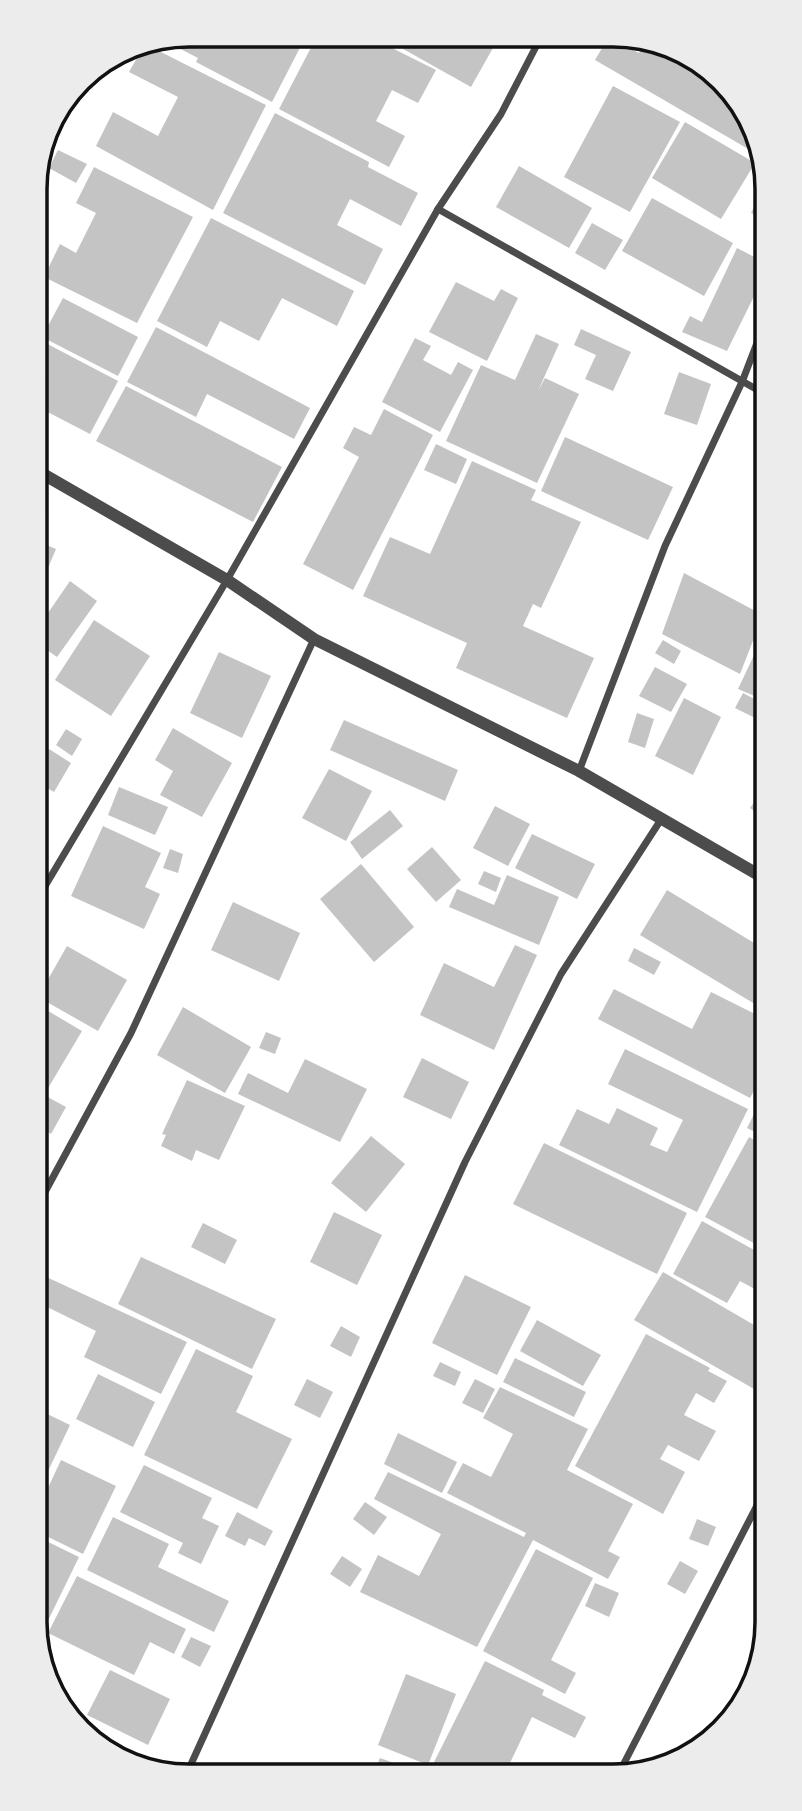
<svg xmlns="http://www.w3.org/2000/svg" width="802" height="1811" viewBox="0 0 802 1811" font-family="Karla,sans-serif">
	<rect width="100%" height="100%" fill="#fff"/>
	<g fill="#c4c4c4">
		<polygon points="189,35 306,36 272,102 196,62 198,58 163,40"/>
		<polygon points="317,36 368,36 436,70 418,103 392,90 376,121 405,136 389,167 279,109"/>
		<polygon points="380,36 494,37 498,39 471,87"/>
		<polygon points="608,38 639,53 647,40 722,80 762,149 762,157 595,60"/>
		<polygon points="145,44 266,105 213,210 96,146 113,112 158,136 178,97 129,72"/>
		<polygon points="613,86 680,122 630,212 564,177"/>
		<polygon points="275,113 369,162 368,167 418,193 401,226 350,199 337,225 383,249 365,285 223,213"/>
		<polygon points="685,122 755,163 721,219 652,178"/>
		<polygon points="58,150 87,164 76,183 49,168"/>
		<polygon points="519,166 592,208 569,248 496,207"/>
		<polygon points="94,167 193,217 137,323 44,277 60,244 76,253 96,213 76,203"/>
		<polygon points="762,192 762,218 751,213"/>
		<polygon points="652,198 733,243 704,296 622,251"/>
		<polygon points="211,218 354,291 337,326 282,298 259,341 220,321 207,347 157,321"/>
		<polygon points="592,223 623,240 605,270 575,253"/>
		<polygon points="737,248 762,261 762,280 727,351 682,332 690,316 702,322"/>
		<polygon points="456,282 494,301 501,289 518,298 487,361 429,332"/>
		<polygon points="63,298 138,337 118,376 42,337"/>
		<polygon points="156,327 310,408 294,439 207,394 196,417 127,382"/>
		<polygon points="581,329 631,352 613,391 585,379 596,355 574,345"/>
		<polygon points="536,334 559,344 538,391 545,378 579,394 537,483 446,441 481,365 515,380"/>
		<polygon points="36,338 118,381 90,434 36,406"/>
		<polygon points="415,338 431,346 423,360 451,375 458,362 473,370 440,432 382,402"/>
		<polygon points="679,372 711,384 697,425 664,414"/>
		<polygon points="126,386 282,467 253,522 96,441"/>
		<polygon points="384,409 433,435 353,590 303,564 359,457 343,448 354,427 371,435"/>
		<polygon points="565,437 673,487 648,540 541,491"/>
		<polygon points="436,444 467,459 456,484 424,470"/>
		<polygon points="472,461 536,490 531,500 581,522 541,608 533,604 523,626 594,658 567,718 456,668 467,643 363,596 390,537 430,554"/>
		<polygon points="37,541 56,549 37,594"/>
		<polygon points="684,573 763,615 740,674 662,634"/>
		<polygon points="70,581 97,601 57,657 37,643 37,629"/>
		<polygon points="763,592 763,608 758,606"/>
		<polygon points="94,620 150,656 111,716 55,680"/>
		<polygon points="763,636 764,700 738,689"/>
		<polygon points="663,640 681,651 674,664 655,653"/>
		<polygon points="219,652 271,676 242,738 190,713"/>
		<polygon points="655,667 687,684 671,712 639,696"/>
		<polygon points="743,693 764,704 759,720 735,708"/>
		<polygon points="684,698 721,717 693,775 655,756"/>
		<polygon points="637,713 654,719 645,748 628,742"/>
		<polygon points="344,720 458,770 445,801 330,750"/>
		<polygon points="173,728 232,763 202,817 160,795 173,771 155,760"/>
		<polygon points="66,729 82,739 72,756 56,745"/>
		<polygon points="49,749 71,763 54,792 37,782 37,768"/>
		<polygon points="329,769 372,791 346,841 302,818"/>
		<polygon points="119,787 168,807 155,835 108,815"/>
		<polygon points="762,791 764,792 764,818 750,808"/>
		<polygon points="495,806 530,824 508,866 473,848"/>
		<polygon points="390,810 403,826 362,859 350,842"/>
		<polygon points="103,826 161,853 145,887 160,894 144,929 71,896"/>
		<polygon points="532,834 595,864 577,899 515,868"/>
		<polygon points="432,847 461,880 436,902 407,869"/>
		<polygon points="170,849 183,854 178,873 163,868"/>
		<polygon points="361,864 414,927 374,962 320,899"/>
		<polygon points="484,871 501,878 496,892 478,884"/>
		<polygon points="507,875 559,897 539,945 449,907 457,889 494,905"/>
		<polygon points="667,890 764,949 765,1010 640,935"/>
		<polygon points="233,902 300,933 279,981 211,950"/>
		<polygon points="515,945 537,955 494,1050 420,1015 444,963 494,987"/>
		<polygon points="67,946 127,980 98,1031 38,997"/>
		<polygon points="634,948 661,962 654,975 628,961"/>
		<polygon points="614,989 692,1029 711,992 765,1019 765,1070 750,1098 598,1019"/>
		<polygon points="38,1005 82,1031 44,1095 66,1107 51,1134 38,1126"/>
		<polygon points="183,1007 251,1047 225,1093 157,1055"/>
		<polygon points="266,1032 281,1038 275,1054 259,1048"/>
		<polygon points="625,1049 748,1109 697,1212 559,1145 577,1109 609,1124 617,1108 658,1128 650,1145 667,1152 683,1120 608,1084"/>
		<polygon points="422,1058 469,1082 451,1119 403,1097"/>
		<polygon points="305,1059 367,1089 340,1142 238,1094 248,1073 288,1093"/>
		<polygon points="187,1080 245,1106 219,1160 196,1150 192,1161 161,1146 166,1135 162,1134"/>
		<polygon points="765,1092 765,1137 747,1128"/>
		<polygon points="371,1136 405,1164 366,1212 331,1183"/>
		<polygon points="749,1137 765,1146 765,1249 705,1217"/>
		<polygon points="544,1143 687,1213 657,1274 513,1204"/>
		<polygon points="334,1212 382,1235 357,1285 310,1262"/>
		<polygon points="702,1221 765,1256 766,1295 740,1281 727,1303 673,1274"/>
		<polygon points="203,1223 237,1240 225,1264 191,1247"/>
		<polygon points="141,1257 276,1319 252,1369 118,1304"/>
		<polygon points="663,1272 766,1332 758,1350 766,1354 766,1396 634,1320"/>
		<polygon points="42,1275 187,1342 161,1394 84,1357 96,1331 39,1303"/>
		<polygon points="465,1275 531,1307 497,1375 432,1343"/>
		<polygon points="537,1320 601,1355 583,1386 520,1351"/>
		<polygon points="341,1326 360,1337 351,1357 330,1346"/>
		<polygon points="646,1334 710,1368 708,1371 727,1381 714,1403 696,1393 684,1415 716,1431 699,1461 668,1445 660,1459 685,1472 663,1514 575,1466"/>
		<polygon points="196,1349 253,1376 236,1412 292,1439 257,1509 144,1455"/>
		<polygon points="515,1358 586,1392 574,1417 503,1382"/>
		<polygon points="440,1362 461,1372 455,1386 433,1376"/>
		<polygon points="98,1374 155,1402 133,1447 76,1419"/>
		<polygon points="307,1379 333,1392 320,1418 294,1405"/>
		<polygon points="475,1379 495,1389 483,1413 462,1403"/>
		<polygon points="500,1387 588,1429 567,1470 633,1504 608,1551 620,1557 608,1579 533,1540 477,1647 360,1592 378,1555 419,1576 441,1534 374,1499 388,1472 524,1537 526,1533 447,1493 463,1463 491,1477 513,1434 483,1418"/>
		<polygon points="764,1405 766,1406 766,1425 756,1422"/>
		<polygon points="39,1410 70,1425 40,1488"/>
		<polygon points="398,1433 457,1462 442,1493 384,1464"/>
		<polygon points="61,1460 116,1486 83,1554 40,1533 40,1505"/>
		<polygon points="144,1465 212,1498 202,1518 219,1526 201,1564 178,1553 183,1543 120,1512"/>
		<polygon points="365,1502 387,1517 374,1535 353,1519"/>
		<polygon points="237,1512 273,1531 265,1546 249,1538 245,1546 225,1536"/>
		<polygon points="113,1517 169,1544 158,1567 229,1601 214,1632 87,1570"/>
		<polygon points="697,1519 716,1527 708,1546 689,1539"/>
		<polygon points="40,1538 79,1557 40,1637"/>
		<polygon points="536,1549 593,1578 551,1660 576,1673 565,1694 483,1651"/>
		<polygon points="342,1556 362,1569 350,1587 330,1574"/>
		<polygon points="680,1561 698,1571 685,1594 667,1584"/>
		<polygon points="77,1576 186,1629 174,1654 150,1642 134,1675 48,1633"/>
		<polygon points="595,1583 619,1593 609,1617 585,1606"/>
		<polygon points="191,1637 211,1646 200,1667 181,1657"/>
		<polygon points="485,1661 544,1690 542,1695 586,1717 575,1738 532,1717 509,1765 523,1771 444,1772 432,1766"/>
		<polygon points="110,1670 170,1699 148,1745 87,1715"/>
		<polygon points="406,1674 456,1694 428,1765 378,1745"/>
		<polygon points="380,1758 419,1772 374,1772"/>
	</g>
	<g fill="none" stroke-linecap="round" stroke-linejoin="round">
		<g stroke="#4c4c4c" stroke-width="7">
			<polyline points="438,209 763,393"/>
			<polyline points="579,771 665,546 742,382 762,330"/>
			<polyline points="38,898 227,580 438,209 501,114 541,37"/>
			<polyline points="39,1203 131,1033 314,639"/>
			<polyline points="620,1771 766,1488"/>
			<polyline points="187,1773 465,1162 561,974 662,818"/>
		</g>
		<polyline stroke="#4c4c4c" stroke-width="12" points="36,470 227,580 314,639 579,771 764,878"/>
	</g>
	<path d="M0 0H802V1811H0ZM189 47H613A142 142 0 0 1 755 189V1622A142 142 0 0 1 613 1764H189A142 142 0 0 1 47 1622V189A142 142 0 0 1 189 47Z" fill="#ececec" fill-rule="evenodd"/>
	<path fill="none" stroke="#111" stroke-width="3.5" d="M189 47H613A142 142 0 0 1 755 189V1622A142 142 0 0 1 613 1764H189A142 142 0 0 1 47 1622V189A142 142 0 0 1 189 47Z"/>
</svg>
